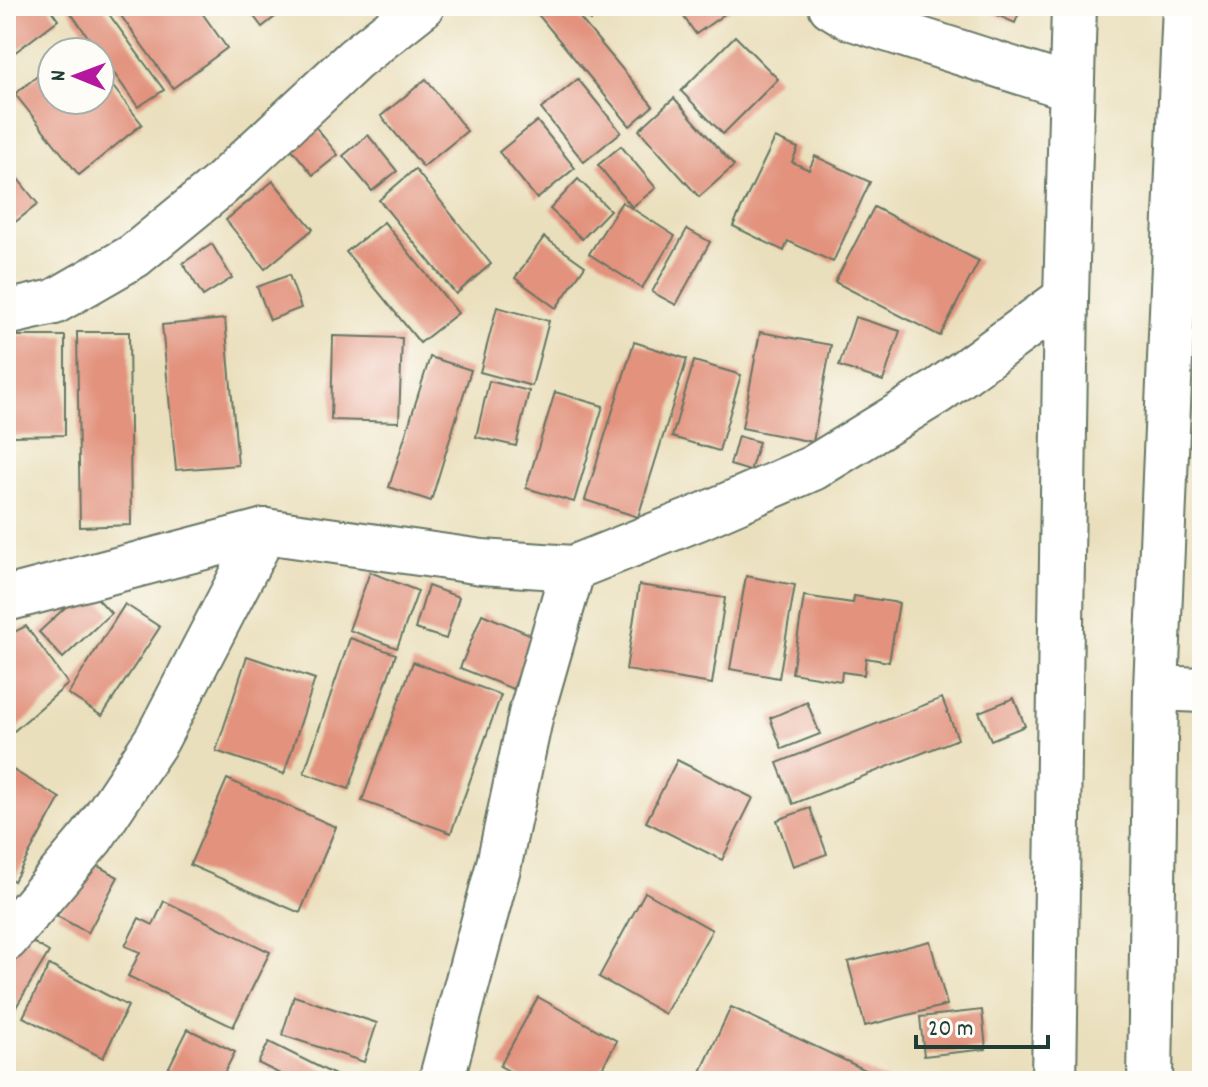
<svg xmlns="http://www.w3.org/2000/svg" width="1208" height="1087" viewBox="0 0 1208 1087" font-family="Dekko,sans-serif">
	<rect width="100%" height="100%" fill="#fdfcf7"/>
	<filter id="ink" filterUnits="userSpaceOnUse"><feTurbulence type="fractalNoise" baseFrequency=".0125" numOctaves="2"/><feDisplacementMap in="SourceGraphic" scale="16" xChannelSelector="R" yChannelSelector="G"/><feConvolveMatrix kernelMatrix="1 2 1 2 8 2 1 2 1" color-interpolation-filters="sRGB"/></filter>
	<filter id="wash" filterUnits="userSpaceOnUse"><feTurbulence type="fractalNoise" baseFrequency=".006" numOctaves="4" result="noise"/><feDisplacementMap in="SourceGraphic" scale="32" xChannelSelector="R" yChannelSelector="G"/><feGaussianBlur stdDeviation="1.8" result="paint"/><feColorMatrix in="noise" values="0 0 0 0 0 0 0 0 0 0 0 0 0 0 0 0 0 1.4 0 .05"/><feComposite in="paint" operator="in"/></filter>
	<g filter="url(#wash)">
		<rect width="100%" height="100%" fill="#eadfbc"/>
		<g id="blocks">
			<g fill="#e2927d">
				<polygon points="6,6 48,6 58,20 6,59"/>
				<polygon points="66,6 103,6 164,90 138,107"/>
				<polygon points="114,6 197,6 227,48 173,88"/>
				<polygon points="246,6 289,6 262,27"/>
				<polygon points="531,6 570,6 653,106 630,126"/>
				<polygon points="579,6 609,6 590,21"/>
				<polygon points="676,6 736,6 696,34"/>
				<polygon points="977,6 1022,6 1015,23"/>
				<polygon points="735,36 778,79 723,134 681,91"/>
				<polygon points="52,64 52,100 100,100 100,70 142,124 79,175 15,94"/>
				<polygon points="426,79 467,131 423,167 381,116"/>
				<polygon points="578,79 621,132 584,162 541,109"/>
				<polygon points="674,98 734,166 699,197 639,130"/>
				<polygon points="310,120 338,155 313,175 285,141"/>
				<polygon points="537,121 575,168 537,199 499,152"/>
				<polygon points="368,135 397,171 372,191 343,156"/>
				<polygon points="775,138 798,148 792,162 809,170 815,156 870,182 833,262 788,241 784,251 733,226"/>
				<polygon points="621,146 656,188 632,207 598,165"/>
				<polygon points="6,164 38,204 9,227 6,224"/>
				<polygon points="415,169 491,264 456,294 379,200"/>
				<polygon points="578,179 610,210 582,239 550,209"/>
				<polygon points="273,181 313,229 265,269 226,220"/>
				<polygon points="622,202 675,236 642,288 589,254"/>
				<polygon points="874,207 979,261 940,336 835,282"/>
				<polygon points="384,222 458,313 420,343 346,252"/>
				<polygon points="687,229 710,242 676,305 652,292"/>
				<polygon points="544,237 585,266 556,308 515,278"/>
				<polygon points="212,244 232,278 203,296 183,263"/>
				<polygon points="289,275 301,308 270,320 257,287"/>
				<polygon points="497,307 549,321 532,386 480,372"/>
				<polygon points="855,317 900,331 883,381 839,366"/>
				<polygon points="225,319 238,465 176,470 162,325"/>
				<polygon points="77,332 129,332 131,525 80,527"/>
				<polygon points="760,332 831,345 813,442 742,428"/>
				<polygon points="10,336 65,336 65,435 11,436"/>
				<polygon points="333,336 402,338 399,422 331,420"/>
				<polygon points="634,342 687,359 638,517 585,500"/>
				<polygon points="430,357 471,370 431,501 389,487"/>
				<polygon points="694,361 741,375 719,451 672,437"/>
				<polygon points="489,381 529,391 516,446 476,437"/>
				<polygon points="555,392 603,406 574,502 526,488"/>
				<polygon points="738,436 759,442 750,471 730,465"/>
				<polygon points="370,572 418,591 397,648 349,630"/>
				<polygon points="746,576 795,585 779,678 730,669"/>
				<polygon points="639,585 725,598 712,684 626,670"/>
				<polygon points="428,586 459,597 446,639 415,629"/>
				<polygon points="87,587 111,613 63,658 39,632"/>
				<polygon points="804,596 853,603 854,596 899,603 889,662 866,658 864,675 842,672 841,681 792,673"/>
				<polygon points="125,604 160,627 102,716 68,694"/>
				<polygon points="482,614 534,636 513,689 460,668"/>
				<polygon points="26,626 68,684 6,738 6,636"/>
				<polygon points="350,638 396,654 349,789 304,773"/>
				<polygon points="247,656 315,679 284,774 216,751"/>
				<polygon points="413,662 501,695 451,833 362,801"/>
				<polygon points="942,698 958,739 793,804 777,763"/>
				<polygon points="1014,698 1025,726 991,740 979,712"/>
				<polygon points="807,702 820,734 782,749 770,718"/>
				<polygon points="677,760 753,798 722,860 646,822"/>
				<polygon points="13,770 60,798 14,881 6,876 6,783"/>
				<polygon points="227,779 336,827 300,913 190,865"/>
				<polygon points="810,808 827,854 793,866 777,820"/>
				<polygon points="87,860 118,877 88,933 57,916"/>
				<polygon points="645,892 712,930 665,1014 599,977"/>
				<polygon points="164,901 270,952 233,1027 128,976 140,952 125,946 139,918 153,925"/>
				<polygon points="18,933 49,952 6,1024 6,954"/>
				<polygon points="930,941 947,1005 865,1026 848,962"/>
				<polygon points="49,965 128,1006 103,1058 23,1017"/>
				<polygon points="294,996 377,1023 364,1062 282,1035"/>
				<polygon points="538,997 617,1041 595,1081 527,1081 500,1066"/>
				<polygon points="731,1007 889,1081 710,1081 699,1076"/>
				<polygon points="982,1010 986,1049 924,1056 920,1017"/>
				<polygon points="188,1029 235,1052 220,1081 162,1081"/>
				<polygon points="269,1042 341,1078 339,1081 294,1081 258,1063"/>
			</g>
		</g>
	</g>
	<g filter="url(#ink)">
		<use href="#blocks" fill-opacity="0" stroke="#667664" stroke-width="2"/>
		<g fill="none" stroke-linecap="round" stroke-linejoin="round">
			<g stroke="#667664" stroke-width="48">
				<g id="minor">
					<polyline points="831,6 849,17 1071,88"/>
					<polyline points="6,313 54,302 134,256 218,187 355,59 422,6"/>
					<polyline points="6,599 265,531 482,562 573,568 698,518 813,468 937,392 1066,298"/>
					<polyline points="1156,688 1202,690"/>
					<polyline points="6,939 92,837 157,739 265,531"/>
					<polyline points="441,1081 499,864 531,714 573,568"/>
				</g>
			</g>
			<g stroke="#667664" stroke-width="48">
				<g id="tertiary">
					<polyline points="1054,1081 1066,298 1074,6"/>
					<polyline points="1150,1081 1156,688 1185,6"/>
				</g>
			</g>
			<use href="#minor" stroke="#fff" stroke-width="44"/>
			<use href="#tertiary" stroke="#fff" stroke-width="44"/>
		</g>
	</g>
	<rect width="1208" height="1087" fill="none" stroke="#fdfcf7" stroke-width="32"/>
	<g transform="translate(76 76) rotate(271)"><circle r="38" fill="#fdfcf7" stroke="#a4b0a9" stroke-width="2"/>
	<path d="M0-6L14 30L0 20L-14 30Z" fill="#b5179e"/>
	<text y="-12" font-size="22" font-weight="bold" text-anchor="middle" fill="#1f3d34">N</text>
	</g>
	<path d="M916 1035v12h132v-12" fill="none" stroke="#1f3d34" stroke-width="4"/>
	<text x="928" y="1035" font-size="24" fill="#1f3d34" stroke="#fdfcf7" stroke-width="6" paint-order="stroke">20 m</text>
</svg>
